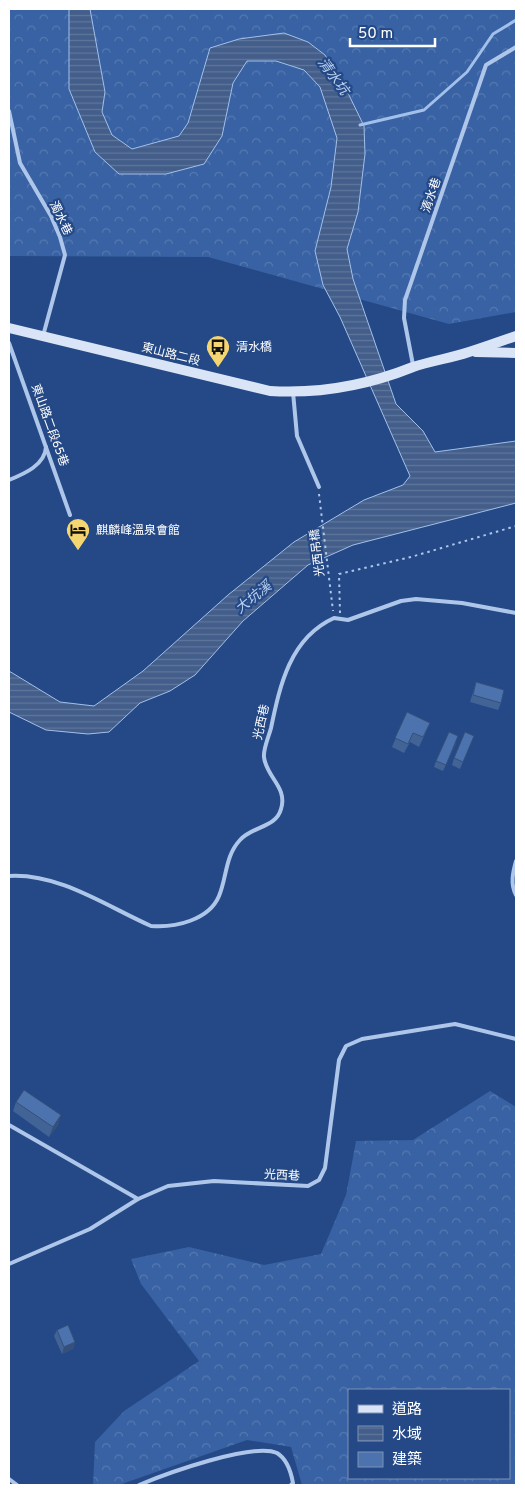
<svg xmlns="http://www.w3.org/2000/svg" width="525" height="1494" viewBox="0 0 525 1494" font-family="Overpass,'Noto Sans TC',sans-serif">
	<defs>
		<pattern id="forest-crowns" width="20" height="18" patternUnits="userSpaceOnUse" patternTransform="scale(1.25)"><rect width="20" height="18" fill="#3862a3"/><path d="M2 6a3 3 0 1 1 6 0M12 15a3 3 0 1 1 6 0" fill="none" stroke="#567ab1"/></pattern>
		<pattern id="water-rules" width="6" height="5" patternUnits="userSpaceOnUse" patternTransform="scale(1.25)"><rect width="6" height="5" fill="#435e8a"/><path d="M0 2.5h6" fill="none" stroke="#5f769c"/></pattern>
	</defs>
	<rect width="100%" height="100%" fill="#244986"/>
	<g fill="url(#forest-crowns)" fill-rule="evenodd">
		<polygon points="9,9 516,9 516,312 449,324 208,257 9,256"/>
		<path d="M490 1091 516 1107V1485H302L291 1447 247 1440 119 1485H93L95 1442 124 1411 199 1361 141 1284 131 1259 189 1247 264 1265 321 1254 346 1195 356 1141 413 1140ZM349 1390H509V1478H349Z"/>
	</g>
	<polygon fill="url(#water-rules)" stroke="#a2c0ea" points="69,9 90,9 105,92 102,112 112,135 132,149 179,136 188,123 210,48 239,39 284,33 308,42 325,55 346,89 364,126 365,154 358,212 347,249 353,279 396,404 423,431 435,452 516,441 516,503 353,545 308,565 243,621 195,675 170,691 140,703 109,732 88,734 46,730 9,712 9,671 60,702 94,706 143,671 228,595 294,542 364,500 403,485 410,476 340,317 323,285 315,251 331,187 337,138 320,87 304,70 276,61 247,61 233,83 222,136 204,164 166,174 119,174 95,152 69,89"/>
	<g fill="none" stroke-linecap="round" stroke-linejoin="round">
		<polyline stroke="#a2c0ea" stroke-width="3" points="360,125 424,110 467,72 493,34 516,20"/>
		<g stroke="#aec6e9" stroke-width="2" stroke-dasharray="2.5 4" stroke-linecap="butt">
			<polyline points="319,494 333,611"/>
			<polyline points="340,613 339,574 411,557 516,526"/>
		</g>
		<g stroke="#aec6e9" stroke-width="4">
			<polyline points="9,111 20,163 51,216 60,237 65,255 43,336"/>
			<polyline points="9,343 70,515"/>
			<polyline points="413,365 404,318 405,300 486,65 516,47"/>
			<polyline points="293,392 297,436 319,487"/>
			<path d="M9 480C24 474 45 465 46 447"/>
			<path d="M516 861C513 872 510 884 516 895"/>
			<path d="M9 876C59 873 106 906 151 926 175 928 209 920 219 896 227 877 225 856 240 840 252 826 276 828 281 809 288 787 266 777 264 757 263 749 269 736 271 728 280 685 290 638 334 618L348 620 401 601 416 599 462 603 516 613"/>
			<polyline points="9,1125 138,1199"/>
			<polyline points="9,1264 90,1229 138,1199 168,1186 214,1181 308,1186 319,1180 325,1168 339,1060 346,1046 362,1039 455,1024 516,1039"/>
			<polyline points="9,1479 17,1485"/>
			<path d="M139 1485C165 1474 253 1442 277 1453 287 1459 291 1472 293 1483L291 1485"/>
		</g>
		<g stroke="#d9e4f7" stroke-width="10">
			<path d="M9 328 270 391C319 394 368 385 413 367 431 361 451 358 469 352 485 347 501 341 516 336"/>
			<polyline points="476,352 516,353"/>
		</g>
	</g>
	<g fill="#416396">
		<polygon points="476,682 501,703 498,710 470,702"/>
		<polygon points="407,712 426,732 419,747 410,742 404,753 392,747"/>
		<polygon points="471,742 460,769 452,765 454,758"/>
		<polygon points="456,743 443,771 434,767 436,761"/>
		<polygon points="16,1102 58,1125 49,1137 13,1111"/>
		<polygon points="57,1330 75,1342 73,1349 62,1354 54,1336"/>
	</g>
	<g fill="#35507a">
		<polygon points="61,1115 58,1125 49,1137 53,1127"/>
		<polygon points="75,1342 73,1349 62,1354 64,1347"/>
	</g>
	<g fill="#4c73ae" stroke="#35507a">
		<polygon points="476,682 504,690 501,703 473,695"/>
		<polygon points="407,712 430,723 423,737 413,733 408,744 395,738"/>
		<polygon points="449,732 458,736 446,765 436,761"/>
		<polygon points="465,732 474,736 463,762 454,758"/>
		<polygon points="24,1090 61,1115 53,1127 16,1102"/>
		<polygon points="68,1325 75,1342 64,1347 57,1330"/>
	</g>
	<defs>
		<g id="bus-pin" transform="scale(1.25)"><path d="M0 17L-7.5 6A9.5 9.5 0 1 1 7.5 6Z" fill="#f4d571" stroke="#244986"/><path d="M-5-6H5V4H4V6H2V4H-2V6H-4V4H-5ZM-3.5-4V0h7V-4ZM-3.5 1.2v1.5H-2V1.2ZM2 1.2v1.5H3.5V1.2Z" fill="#111"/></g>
		<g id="hotel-pin" transform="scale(1.25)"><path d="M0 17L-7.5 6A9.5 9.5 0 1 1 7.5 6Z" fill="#f4d571" stroke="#244986"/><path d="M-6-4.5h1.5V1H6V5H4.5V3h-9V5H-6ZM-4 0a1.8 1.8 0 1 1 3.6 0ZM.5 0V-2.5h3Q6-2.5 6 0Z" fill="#111"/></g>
	</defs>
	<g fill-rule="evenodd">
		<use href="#bus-pin" x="218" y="347"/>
		<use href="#hotel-pin" x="78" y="530"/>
	</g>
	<g text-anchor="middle" stroke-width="4.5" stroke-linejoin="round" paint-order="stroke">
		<g font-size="12" fill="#fff" stroke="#244986">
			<text transform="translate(431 195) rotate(-71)" y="4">清水巷</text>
			<text transform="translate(61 218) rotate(64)" y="4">濁水巷</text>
			<text transform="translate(171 354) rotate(14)" y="4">東山路二段</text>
			<text transform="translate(50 425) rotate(70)" y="4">東山路二段65巷</text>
			<text transform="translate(317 553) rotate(-97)" y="4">光西吊橋</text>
			<text transform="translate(261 722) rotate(-78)" y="4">光西巷</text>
			<text transform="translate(282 1175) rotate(3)" y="4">光西巷</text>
		</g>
		<g font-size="12" fill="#fff" stroke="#244986" text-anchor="start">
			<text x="236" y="351">清水橋</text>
			<text x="96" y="534">麒麟峰溫泉會館</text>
		</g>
		<g font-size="14" font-style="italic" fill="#bad0f0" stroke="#244986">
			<text transform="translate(334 76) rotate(54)" y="5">清水坑</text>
			<text transform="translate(253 597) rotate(-39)" y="5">大坑溪</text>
		</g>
	</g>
	<rect width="525" height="1494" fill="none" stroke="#ffffff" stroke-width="20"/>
	<rect x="348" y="1389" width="162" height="90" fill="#244986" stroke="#7c92b6"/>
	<rect x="358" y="1405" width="25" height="8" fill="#d9e4f7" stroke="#7c92b6"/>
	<text x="392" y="1414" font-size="15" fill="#ffffff">道路</text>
	<rect x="358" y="1426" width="25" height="15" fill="url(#water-rules)" stroke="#7c92b6"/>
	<text x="392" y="1439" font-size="15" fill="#ffffff">水域</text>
	<rect x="358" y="1452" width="25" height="15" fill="#4c73ae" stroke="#7c92b6"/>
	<text x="392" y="1464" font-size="15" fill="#ffffff">建築</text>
	<path d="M350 38v8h85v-8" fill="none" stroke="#ffffff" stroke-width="2.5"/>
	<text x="358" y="38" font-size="15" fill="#ffffff" stroke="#244986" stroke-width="4" paint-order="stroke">50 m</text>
</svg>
